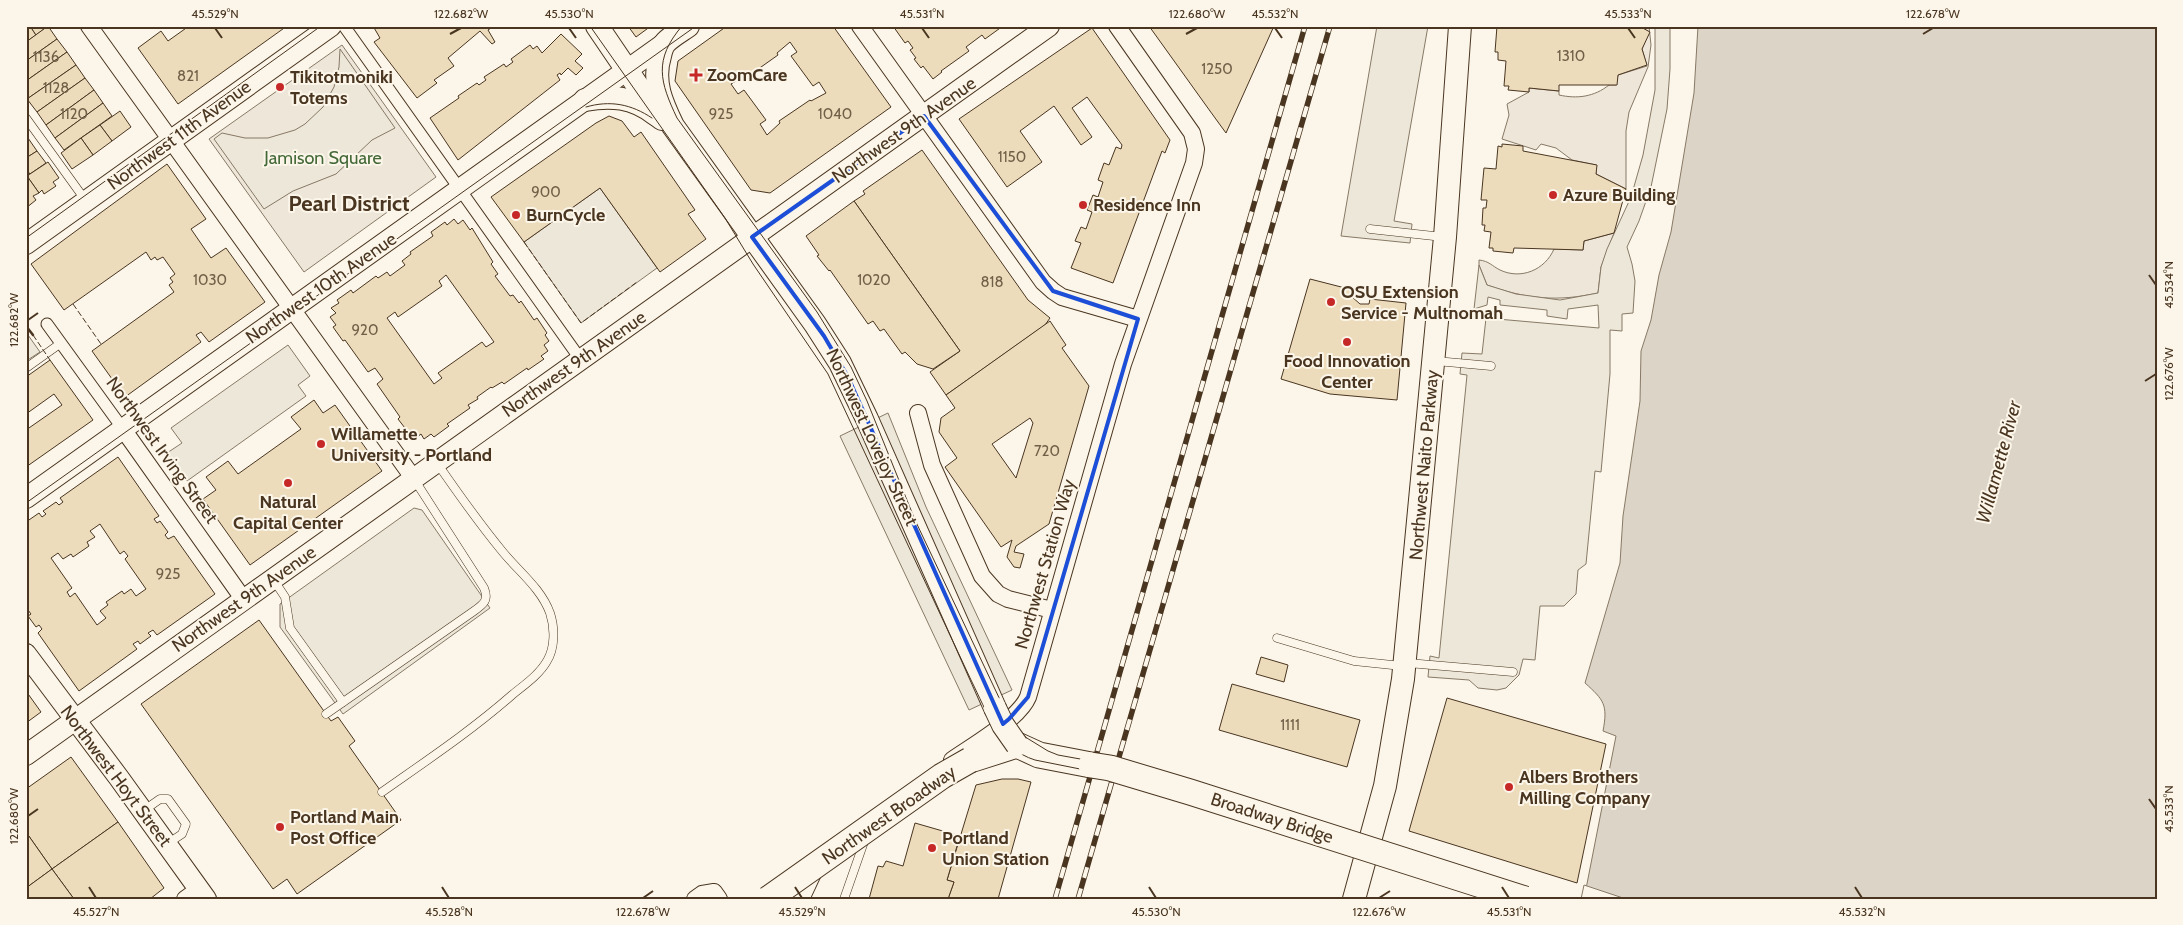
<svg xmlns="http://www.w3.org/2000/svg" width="2183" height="925" viewBox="0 0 2183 925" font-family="Cabin,sans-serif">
	<rect width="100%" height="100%" fill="#fbf6e9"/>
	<g fill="#ede6d9" stroke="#887966">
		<path d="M1639 26H1649L1651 45 1648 67 1629 112 1626 131V189L1596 174V165L1572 160 1556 148 1541 144 1536 150 1502 139 1509 115 1507 104 1529 92V88L1559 91V95C1577 99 1594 97 1609 85H1616L1618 75 1647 66 1642 49 1649 32Z"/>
		<polygon points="342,45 436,177 304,272 209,139"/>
		<path d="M1614 233 1601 267 1598 293C1557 302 1526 299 1487 285L1479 265V260C1489 261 1492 266 1500 270 1521 280 1545 270 1554 249L1583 250 1584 241Z"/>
	</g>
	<g fill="#ede7d9" stroke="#887966">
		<polygon points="1377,26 1428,26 1394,221 1412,224 1410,243 1341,236"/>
		<polygon points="1655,26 1670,26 1670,69 1667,109 1651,187 1639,221 1627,247 1632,264 1635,281 1633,313 1622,314 1622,331 1610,330 1610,374 1601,472 1595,471 1586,564 1578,570 1576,594 1564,606 1540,606 1535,660 1523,659 1519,675 1506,688 1497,690 1478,688 1469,680 1428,677 1430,656 1439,658 1467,375 1460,374 1462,353 1482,354 1486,318 1599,328 1598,305 1568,309 1567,319 1547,316 1547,310 1500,305 1500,300 1488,297 1487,305 1474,309 1479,265 1487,285 1516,294 1560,300 1598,293 1601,267 1607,249 1631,197 1643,155 1655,90"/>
		<polygon points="340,49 395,128 372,140 336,174 293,191 264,209 214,139 222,133 245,138 268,138 295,130 305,124 323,107 334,87 339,67"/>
		<polygon points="600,188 657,268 581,323 524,242"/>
		<polygon points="28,335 40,352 26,361 26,337"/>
		<polygon points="288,345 310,376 298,385 306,396 187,481 167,453 182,443 171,428"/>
		<polygon points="888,413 926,507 1012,690 969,710 840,436"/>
		<polygon points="414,508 422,510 490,608 343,714 280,627 280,604"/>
	</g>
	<path fill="#dcd4c6" stroke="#887966" d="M1698 26H2157V899H1584L1616 736 1603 731C1608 705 1604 700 1585 683L1620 563 1623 516 1640 401 1641 351 1651 320 1659 275 1671 232 1694 93Z"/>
	<polygon fill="#fbf6e9" stroke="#887966" points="1584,885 1626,899 1581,899"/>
	<g fill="#ecdcbc" stroke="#4a3520" fill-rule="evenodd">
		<polygon points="26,26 30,26 36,35 26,42"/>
		<polygon points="30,26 48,26 36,35"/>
		<polygon points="48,26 57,39 26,61 26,42"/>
		<polygon points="189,26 287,26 178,104 138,48 161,31 168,41"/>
		<polygon points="373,26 494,26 488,30 495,42 492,44 480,31 448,58 454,66 434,80 437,83 417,98 374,42 380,38"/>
		<polygon points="628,26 651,26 636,37"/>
		<path d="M727 26H833L891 107 770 193 751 190 675 81 678 61ZM790 42 797 52 791 56 813 86 819 82 826 93 811 101 810 100 779 121 780 123 767 135 760 124 766 120 744 90 738 94 731 84 746 75 747 77 778 55 777 53Z"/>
		<polygon points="893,26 1003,26 985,39 982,35 966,47 969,51 941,71 942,72 933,79 923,66 921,68 914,59 916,58 910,50 913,48 908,41 905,43"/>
		<polygon points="1149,26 1274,26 1226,133 1210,111"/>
		<polygon points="1497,26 1639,26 1650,32 1642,49 1647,65 1618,75 1617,85 1559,85 1559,91 1529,88 1529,92 1508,90 1509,86 1504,86 1506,61 1498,60 1498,52 1495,52"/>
		<polygon points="1092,28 1170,140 1165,153 1162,151 1113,283 1071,268 1081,243 1075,241 1081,227 1086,229 1092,212 1087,210 1093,195 1098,197 1103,182 1098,180 1104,163 1109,165 1116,147 1121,149 1122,145 1087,97 1072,108 1092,137 1081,145 1054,106 1020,131 1042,162 1007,187 959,119"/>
		<polygon points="561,34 582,54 575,61 583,68 576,75 568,68 561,75 560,73 557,75 560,80 458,160 430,118 459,98 458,96 477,83 479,85 486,80 484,77 504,64 506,67 513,62 511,59 530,45 533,49 537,46 542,53"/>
		<polygon points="57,39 67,52 26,81 26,61"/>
		<polygon points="67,52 76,65 27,99 26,81"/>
		<polygon points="76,65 85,78 37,112 27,99"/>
		<polygon points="85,78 94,90 46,125 37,112"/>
		<polygon points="94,90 103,103 55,138 46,125"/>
		<polygon points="103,103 112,116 64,150 55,138"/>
		<polygon points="120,111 131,127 112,141 100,125"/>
		<polygon points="609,116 622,121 634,137 641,132 695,210 688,214 706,239 660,272 600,188 524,242 491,197 596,123"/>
		<polygon points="100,125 112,141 93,155 81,138"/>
		<polygon points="28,138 37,151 26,158 26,140"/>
		<polygon points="81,138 93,155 72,169 61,153"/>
		<polygon points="1502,144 1523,146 1523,151 1597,165 1596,174 1626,189 1614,233 1584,241 1583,250 1514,248 1513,253 1493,251 1493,248 1489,248 1491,232 1484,231 1485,225 1482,225 1483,208 1486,208 1487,200 1481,200 1484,168 1496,169 1498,146 1502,147"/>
		<polygon points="922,150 1028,300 1050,318 1045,325 946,395 930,372 960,351 854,201 865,194 863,191"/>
		<polygon points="37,151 46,163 30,174 26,169 26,158"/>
		<polygon points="48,162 59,178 53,182 56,186 44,194 42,190 39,193 27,176"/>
		<polygon points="167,164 206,219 191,229 211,258 226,248 265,302 209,342 201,332 196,335 201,342 125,397 92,351 174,292 169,285 173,282 170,278 175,274 163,257 157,260 155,257 151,260 146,252 64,310 31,264"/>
		<polygon points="27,176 39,193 33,196 36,200 26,208"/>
		<polygon points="854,201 960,351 933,369 917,364 905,352 902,354 884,329 880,331 873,321 868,324 830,270 829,271 817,256 819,255 806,236"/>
		<path d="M454 219 458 224 463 220 470 230 472 228 493 262 491 264 498 274 495 276 510 296 513 295 519 303 521 301 534 320 537 318 547 333 545 335 549 341 544 345 548 351 541 356 544 359 528 370 527 368 504 384 502 382 492 388 491 387 477 397 478 399 468 405 470 408 447 424 449 426 434 437 431 434 424 439 421 434 416 438 411 430 408 432 398 419 400 417 377 384 383 379 375 368 368 372 345 340 343 341 333 327 336 325 330 317 336 313 331 308 339 303 337 300 351 290 353 293 376 276 378 278 387 272 390 276 405 265 402 261 411 254 410 252 433 236 431 232 445 222 447 225ZM446 275 494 342 486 347 482 342 438 373 442 378 434 384 387 318 395 312 398 317 442 286 439 281Z"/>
		<polygon points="1310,279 1353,290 1351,296 1360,304 1369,304 1370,299 1406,303 1397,400 1330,394 1281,379"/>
		<path d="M1050 321 1066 345 1062 348 1089 386 1049 524 1016 546 1014 552 1024 554 1020 568 1014 567 1007 557 1012 540 1001 547 945 467 957 458 939 432 941 418 955 408 946 395ZM1030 418 1033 423 1016 478 992 444Z"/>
		<polygon points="50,360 93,420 26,467 26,430 62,405 54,394 26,414 26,377"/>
		<polygon points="314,400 323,413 335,405 382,471 250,565 203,499 216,490 206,477 228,461 238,474 301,429 291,417"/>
		<path d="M118 457 159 516 154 519 157 523 160 521 168 532 165 535 168 539 174 536 215 594 157 635 153 630 148 633 151 636 140 644 138 641 133 644 137 649 79 691 38 633 42 629 39 625 36 627 28 616 31 614 28 610 26 611V522L39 513 42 517 46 514 43 511 56 502 59 505 63 502 60 498ZM100 524 120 554 124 551 128 556 125 559 146 589 136 596 131 589 124 594 122 591 106 602 108 605 100 611 106 618 97 625 75 593 70 597 67 592 72 588 51 558 58 553 63 559 71 554 73 557 89 546 87 542 95 537 90 531Z"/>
		<polygon points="259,620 331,721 338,717 355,741 349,746 401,820 297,894 287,879 273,889 141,704"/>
		<polygon points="1261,657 1288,665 1284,682 1256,674"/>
		<polygon points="1232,684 1360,720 1347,767 1219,730"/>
		<polygon points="26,691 41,712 26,723"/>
		<polygon points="1447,698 1606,744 1577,883 1409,831"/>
		<polygon points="71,757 118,822 52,869 26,832 26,789"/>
		<polygon points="1002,779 1018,779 1031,782 998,899 948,899 954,882 947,880 976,785"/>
		<polygon points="118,822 164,888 150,899 74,899 52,869"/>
		<polygon points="915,823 960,836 947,880 954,882 948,899 869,899 878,866 883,867 886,861 903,866"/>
		<polygon points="26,832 52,869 26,888"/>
		<polygon points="52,869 74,899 26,899 26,888"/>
	</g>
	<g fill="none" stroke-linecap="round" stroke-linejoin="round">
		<g stroke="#4a3520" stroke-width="9">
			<g id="service">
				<polyline points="26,118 86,201"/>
				<polyline points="1370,229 1443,237"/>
				<polyline points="1436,361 1491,366"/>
				<polyline points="26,368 61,343"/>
				<polyline points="273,579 285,597 290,628 343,702"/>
				<polyline points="1277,638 1354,661 1402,666"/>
				<polyline points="1408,663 1513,672"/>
				<path d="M326 714 474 611C484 604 489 600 484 588L414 479"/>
				<path d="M382 792C426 761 471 731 512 695 524 685 539 675 547 661 555 648 555 628 550 613 541 588 518 571 502 551 479 523 457 492 437 463"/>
				<polyline points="143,811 160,799 168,799 186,824 182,834 167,844"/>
				<polyline points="844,899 865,839"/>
			</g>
		</g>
		<g stroke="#4a3520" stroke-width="13">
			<g id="pedestrian">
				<polyline points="344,26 581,360"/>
				<polyline points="47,324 123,429"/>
			</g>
		</g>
		<g stroke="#4a3520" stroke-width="18">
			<g id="minor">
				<polyline points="89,26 414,479"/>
				<polyline points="860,26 1043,282 1053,291 1062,297 1138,319"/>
				<polyline points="918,413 932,465 982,576 998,594 1008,599 1052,610"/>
				<polyline points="123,429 244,600"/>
				<path d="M952 760C972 746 1019 719 1028 697L1123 364 1194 163 1196 149 1192 133 1117 26"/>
				<polyline points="185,899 199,889"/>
				<polyline points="695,899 702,894 714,892 719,899"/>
				<polyline points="801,899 816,867"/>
			</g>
		</g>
		<g stroke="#4a3520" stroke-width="22">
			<g id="tertiary">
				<polyline points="26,244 331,26"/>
				<polyline points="26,498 665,43"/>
				<polyline points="26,654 119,778 206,899"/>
				<polyline points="26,755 1049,26"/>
			</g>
		</g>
		<g stroke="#4a3520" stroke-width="24">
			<g id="secondary">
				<polyline points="597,26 658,116 662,119"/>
				<path d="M688 26C681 31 672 36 666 42 663 45 661 51 660 56 652 82 662 103 673 126L815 324 840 363 867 419 995 708"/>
				<path d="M585 100C611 95 633 97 655 114"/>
				<polyline points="1354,899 1385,786 1403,679 1445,237 1460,26"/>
			</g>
		</g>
		<g stroke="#4a3520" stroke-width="27">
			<polyline id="primary" points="970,760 1017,745 1039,755 1091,765"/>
		</g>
		<use href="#service" stroke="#fbf6e9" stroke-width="8"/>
		<use href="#pedestrian" stroke="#fbf6e9" stroke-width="11"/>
		<use href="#minor" stroke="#fbf6e9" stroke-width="16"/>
		<use href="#tertiary" stroke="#fbf6e9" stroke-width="20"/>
		<use href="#secondary" stroke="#fbf6e9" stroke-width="22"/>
		<use href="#primary" stroke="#fbf6e9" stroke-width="25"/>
		<g stroke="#4a3520" stroke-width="1">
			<path d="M590 26 725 218 753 264 828 374 971 680C987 712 999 749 1035 760L1135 780 1512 899"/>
			<path d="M682 26C653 60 660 82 677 118L817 312 851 367 867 401 915 520 1002 704 1022 735 1048 751 1058 755 1108 764 1289 820"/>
			<path d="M586 107C610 100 631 104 652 118"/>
			<polyline points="26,238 321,26"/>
			<polyline points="26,503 696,26"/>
			<polyline points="1379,849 1539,899"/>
		</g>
		<g stroke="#4a3520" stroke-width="5.5">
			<g id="rail">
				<polyline points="1055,899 1305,26"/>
				<polyline points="1078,899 1330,26"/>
			</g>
		</g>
		<use href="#rail" stroke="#fbf6e9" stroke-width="4" stroke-dasharray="11" stroke-linecap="butt"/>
		<g stroke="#4a3520" stroke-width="24" stroke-linecap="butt">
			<polyline id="secondary-bridge" points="995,708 1003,725 1017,745"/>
		</g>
		<g stroke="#4a3520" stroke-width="27" stroke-linecap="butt">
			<g id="primary-bridge">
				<polyline points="1091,765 1110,768 1190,792 1525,899"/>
				<polyline points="768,899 942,776 970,760"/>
			</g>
		</g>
		<use href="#secondary-bridge" stroke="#fbf6e9" stroke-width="22"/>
		<use href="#primary-bridge" stroke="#fbf6e9" stroke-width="25"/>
		<g stroke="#4a3520" stroke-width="1" stroke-dasharray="6 2.5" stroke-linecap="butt">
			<polyline points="524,242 581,323 637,282"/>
			<polyline points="73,304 101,344"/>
			<polyline points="33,335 50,360"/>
		</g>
		<polyline stroke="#4a3520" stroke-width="2.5" points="26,326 33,335"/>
	</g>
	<path fill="none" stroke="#1d4ed8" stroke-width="4" stroke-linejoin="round" d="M924 116 1053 291 1138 319 1028 697 1009 719 1003 724 848 377 824 336 752 237Z"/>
	<path fill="none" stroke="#4a3520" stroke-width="2" d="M215 28 222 38M569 28 576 38M922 28 929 38M1275 28 1282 38M1628 28 1635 38M450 34 461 28M1186 34 1197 28M1923 34 1933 28M2149 275 2156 285M28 320 38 313M2145 381 2156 374M2149 799 2156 809M28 816 38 809M89 887 96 898M442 887 449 898M795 887 802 898M1149 887 1156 898M1502 887 1509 898M1855 887 1862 898M643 898 653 891M1379 898 1390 891"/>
	<g fill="#c62828" stroke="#fbf6e9" stroke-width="2">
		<path d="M693.5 67.5h5v5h5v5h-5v5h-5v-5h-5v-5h5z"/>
		<circle cx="280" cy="87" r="5"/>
		<circle cx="1553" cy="195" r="5"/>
		<circle cx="1083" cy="205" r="5"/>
		<circle cx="516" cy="215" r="5"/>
		<circle cx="1331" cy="302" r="5"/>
		<circle cx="1347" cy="342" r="5"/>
		<circle cx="321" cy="444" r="5"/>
		<circle cx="288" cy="483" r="5"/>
		<circle cx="1509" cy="787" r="5"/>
		<circle cx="280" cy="827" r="5"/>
		<circle cx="932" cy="848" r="5"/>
	</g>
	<g text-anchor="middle" stroke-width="4" stroke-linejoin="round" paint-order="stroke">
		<g font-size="15" fill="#725f47">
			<text x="1571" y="61">1310</text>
			<text x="46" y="62">1136</text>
			<text x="1217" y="74">1250</text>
			<text x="188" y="81">821</text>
			<text x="56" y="93">1128</text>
			<text x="74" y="119">1120</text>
			<text x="721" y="119">925</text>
			<text x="835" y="119">1040</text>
			<text x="1012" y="162">1150</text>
			<text x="546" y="197">900</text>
			<text x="210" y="285">1030</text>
			<text x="874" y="285">1020</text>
			<text x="992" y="287">818</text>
			<text x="365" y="335">920</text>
			<text x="1047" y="456">720</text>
			<text x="168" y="579">925</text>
			<text x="1290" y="730">1111</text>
		</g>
		<g font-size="18" font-weight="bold" fill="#4a3520" stroke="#fbf6e9" text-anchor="start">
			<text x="707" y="81">ZoomCare</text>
			<text x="290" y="83">Tikitotmoniki<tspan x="290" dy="21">Totems</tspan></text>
			<text x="1563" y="201">Azure Building</text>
			<text x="1093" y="211">Residence Inn</text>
			<text x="526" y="221">BurnCycle</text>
			<text x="1341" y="298">OSU Extension<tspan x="1341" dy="21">Service - Multnomah</tspan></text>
			<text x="1347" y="367" text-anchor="middle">Food Innovation<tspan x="1347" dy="21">Center</tspan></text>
			<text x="331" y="440">Willamette<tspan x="331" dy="21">University - Portland</tspan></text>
			<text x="288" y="508" text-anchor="middle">Natural<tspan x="288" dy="21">Capital Center</tspan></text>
			<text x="1519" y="783">Albers Brothers<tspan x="1519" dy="21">Milling Company</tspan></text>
			<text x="290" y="823">Portland Main<tspan x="290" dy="21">Post Office</tspan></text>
			<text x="942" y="844">Portland<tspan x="942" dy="21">Union Station</tspan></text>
		</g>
		<g font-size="18" fill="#4a3520" stroke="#fbf6e9">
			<text transform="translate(904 130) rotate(-35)" y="6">Northwest 9th Avenue</text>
			<text transform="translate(179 135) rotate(-36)" y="6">Northwest 11th Avenue</text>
			<text transform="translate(321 288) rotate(-35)" y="6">Northwest 10th Avenue</text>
			<text transform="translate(574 364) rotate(-35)" y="6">Northwest 9th Avenue</text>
			<text transform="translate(872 437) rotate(65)" y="6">Northwest Lovejoy Street</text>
			<text transform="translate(162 450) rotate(54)" y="6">Northwest Irving Street</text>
			<text transform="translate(1424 465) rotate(-85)" y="6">Northwest Naito Parkway</text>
			<text transform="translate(1045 564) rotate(-74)" y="6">Northwest Station Way</text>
			<text transform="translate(244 599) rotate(-35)" y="6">Northwest 9th Avenue</text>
			<text transform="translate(116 776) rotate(53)" y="6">Northwest Hoyt Street</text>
			<text transform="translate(889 815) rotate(-35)" y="6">Northwest Broadway</text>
			<text transform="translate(1272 818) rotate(18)" y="6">Broadway Bridge</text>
		</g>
		<g font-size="18" fill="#436837" stroke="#fbf6e9">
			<text x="323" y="164">Jamison Square</text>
		</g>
		<g font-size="19" font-style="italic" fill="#4a3520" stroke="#fbf6e9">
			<text transform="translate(1998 462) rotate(-75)" y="7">Willamette River</text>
		</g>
		<g font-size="22" font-weight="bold" fill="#4a3520" stroke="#fbf6e9">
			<text x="349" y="211">Pearl District</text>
		</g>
	</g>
	<rect width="2183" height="925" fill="none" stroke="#fbf6e9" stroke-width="55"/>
	<rect x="28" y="28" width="2128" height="870" fill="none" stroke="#4a3520" stroke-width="2"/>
	<g font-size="12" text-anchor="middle" fill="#4a3520">
		<text x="215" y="18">45.529°N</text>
		<text x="461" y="18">122.682°W</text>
		<text x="569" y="18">45.530°N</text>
		<text x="922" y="18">45.531°N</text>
		<text x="1197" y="18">122.680°W</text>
		<text x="1275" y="18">45.532°N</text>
		<text x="1628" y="18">45.533°N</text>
		<text x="1933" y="18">122.678°W</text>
		<text transform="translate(2169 285) rotate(-90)" y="4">45.534°N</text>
		<text transform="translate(14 320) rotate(-90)" y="4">122.682°W</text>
		<text transform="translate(2169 374) rotate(-90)" y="4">122.676°W</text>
		<text transform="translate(2169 809) rotate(-90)" y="4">45.533°N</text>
		<text transform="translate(14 816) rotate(-90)" y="4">122.680°W</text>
		<text x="96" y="916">45.527°N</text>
		<text x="449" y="916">45.528°N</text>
		<text x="643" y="916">122.678°W</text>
		<text x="802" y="916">45.529°N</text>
		<text x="1156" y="916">45.530°N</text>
		<text x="1379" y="916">122.676°W</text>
		<text x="1509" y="916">45.531°N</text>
		<text x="1862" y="916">45.532°N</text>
	</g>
</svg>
